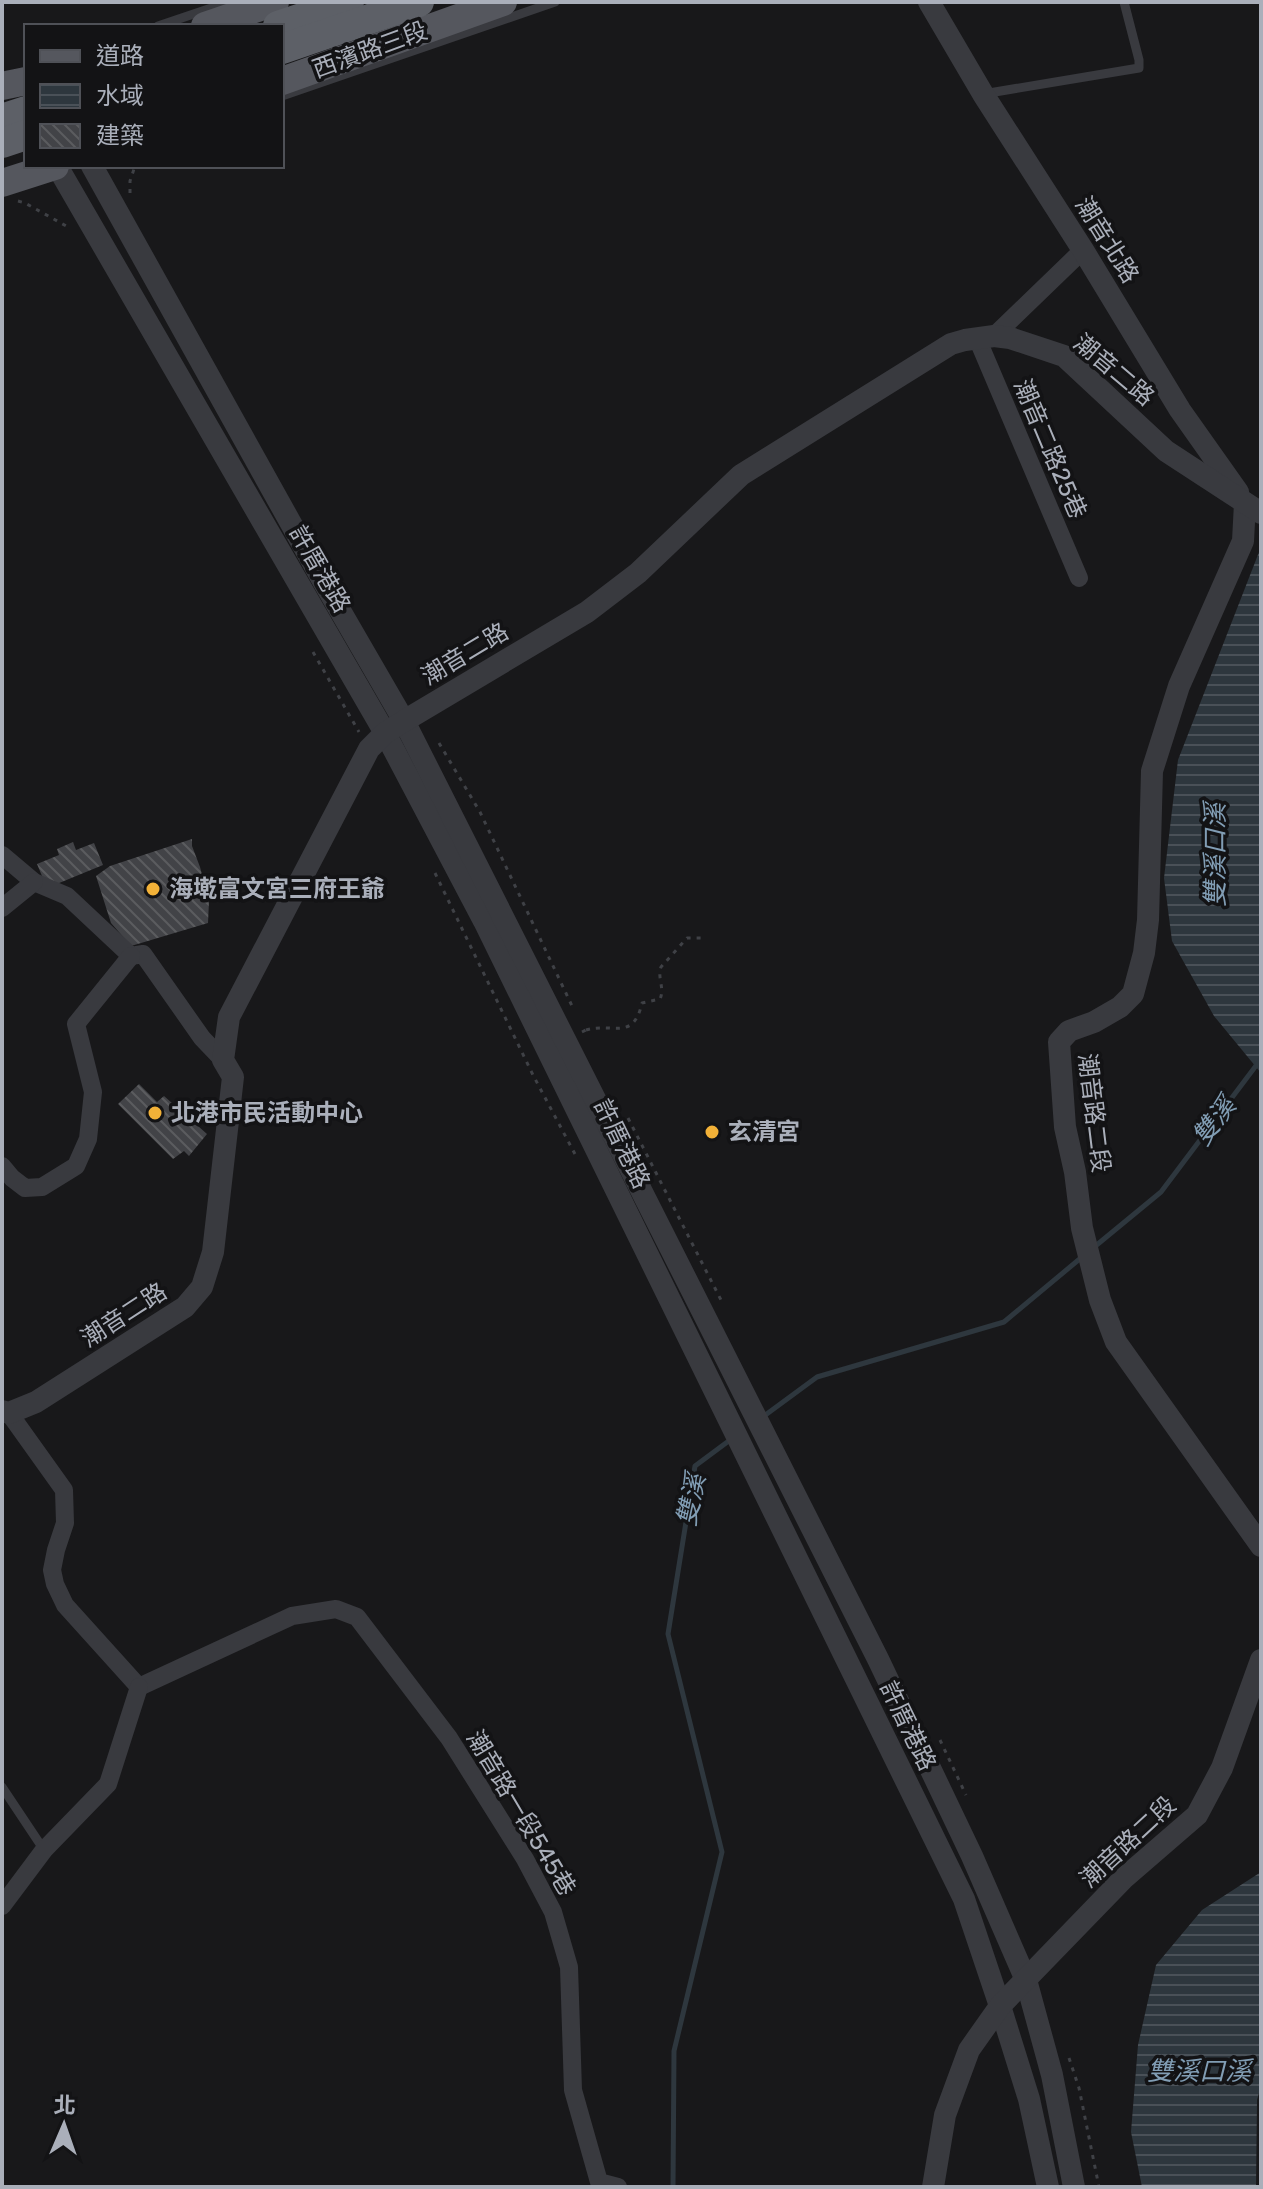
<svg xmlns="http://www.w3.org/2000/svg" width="1263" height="2189" viewBox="0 0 1263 2189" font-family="Rubik,'Noto Sans TC',sans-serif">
	<defs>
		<pattern id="water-rules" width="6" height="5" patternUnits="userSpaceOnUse" patternTransform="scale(2)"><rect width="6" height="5" fill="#2e373e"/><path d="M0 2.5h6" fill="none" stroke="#4a5158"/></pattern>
		<pattern id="building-back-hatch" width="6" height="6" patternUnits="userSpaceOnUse" patternTransform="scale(2)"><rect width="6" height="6" fill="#424347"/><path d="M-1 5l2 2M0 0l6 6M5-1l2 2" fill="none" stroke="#5b5c5f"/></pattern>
	</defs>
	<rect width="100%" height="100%" fill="#18181a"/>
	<g fill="url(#water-rules)">
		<polygon points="1261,547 1261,1073 1214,1016 1172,941 1164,878 1178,760"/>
		<polygon points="1261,1872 1261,2086 1257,2100 1256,2187 1142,2187 1131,2132 1138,2045 1156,1965 1202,1910"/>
	</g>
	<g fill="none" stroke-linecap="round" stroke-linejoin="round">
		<g stroke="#2e373e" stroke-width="5">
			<polyline points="1093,1248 1161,1192 1261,1059"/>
			<polyline points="764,1416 817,1377 1004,1322 1082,1257"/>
			<polyline points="673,2187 674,2051 722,1852 668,1634 695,1466 730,1440"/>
		</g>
	</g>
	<g fill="url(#building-back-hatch)">
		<polygon points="192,839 192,846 200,867 209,901 208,923 131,946 111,923 96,876 110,866"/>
		<polygon points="73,842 76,850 94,843 103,865 47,888 37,864 59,855 57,849"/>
		<polygon points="139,1084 157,1102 164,1096 207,1134 189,1156 184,1151 173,1159 118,1104"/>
	</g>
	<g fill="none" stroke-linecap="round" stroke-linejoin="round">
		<g stroke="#3f4146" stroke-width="3" stroke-dasharray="4 6" stroke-linecap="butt">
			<polyline points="130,193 130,181 135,166"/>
			<polyline points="18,201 25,203 68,227"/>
			<polyline points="313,652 359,732"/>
			<polyline points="439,743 480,812 573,1008"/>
			<polyline points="435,873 533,1075 576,1156"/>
			<path d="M586 1030C613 1022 633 1042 642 1003L660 999C665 988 657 978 661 967L687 938H701"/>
			<polyline points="628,1118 721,1300"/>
			<polyline points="940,1740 966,1795"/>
			<polyline points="1069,2058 1079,2088 1099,2187"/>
		</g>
		<g stroke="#393a3f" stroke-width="9">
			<polyline points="158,26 229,2"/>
			<polyline points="983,94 1139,68 1139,60 1124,2"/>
			<polyline points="282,96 555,2"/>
			<polyline points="2,1787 44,1850"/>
		</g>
		<g stroke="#393a3f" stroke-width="18">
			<polyline points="994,336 1083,250"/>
			<polyline points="977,338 1079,578"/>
			<polyline points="2,855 34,882 67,896 131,956 143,954 202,1038 223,1060"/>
			<polyline points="2,908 34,882"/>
			<polyline points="2,1166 12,1178 25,1188 42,1187 76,1166 88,1139 93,1092 76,1024 131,956"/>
			<polyline points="9,1413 64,1490 65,1523 56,1550 52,1570 55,1584 65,1605 139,1687"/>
			<polyline points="139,1687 292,1616 336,1609 357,1617 449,1738 525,1859 553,1912 569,1967 573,2090 599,2182 618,2187"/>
			<polyline points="2,1906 44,1850 108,1784 139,1687"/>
		</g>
		<g stroke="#393a3f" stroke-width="22">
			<polyline points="929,2 983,94 1083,250 1180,410 1238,492"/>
			<polyline points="57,166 385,733 484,921 964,1899 1000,2006 1029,2099 1048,2187"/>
			<polyline points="92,166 323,581 404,721 878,1659 972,1856 1026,1980 1052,2075 1074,2187"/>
			<polyline points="1245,503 1243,541 1179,686 1152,771 1148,920 1144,953 1133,994 1120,1007 1094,1022 1069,1031 1059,1042 1065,1127 1075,1172 1082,1228 1100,1300 1116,1342 1261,1546"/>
			<polyline points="2,1411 9,1413 36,1402 185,1307 202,1287 213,1252 233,1077 223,1060 229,1017 369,749 385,733 404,721 587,612 638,573 741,475 951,344 965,340 994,336 1010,338 1064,356 1166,451 1261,513"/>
			<polyline points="933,2187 945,2115 969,2050 1000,2006 1123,1879 1197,1815 1222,1768 1261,1660"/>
		</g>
		<g stroke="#55575e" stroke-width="28">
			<polyline points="205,26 275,2"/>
			<polyline points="282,81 503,2"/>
			<polyline points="2,86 26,81"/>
			<polyline points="2,183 55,166"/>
		</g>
		<g stroke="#5d6067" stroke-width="30">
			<polyline points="278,26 349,2"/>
			<polyline points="282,49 419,2"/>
			<polyline points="2,119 26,111"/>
			<polyline points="2,143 26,135"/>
		</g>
		<polyline stroke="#3f4146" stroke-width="3" stroke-dasharray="4 6" stroke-linecap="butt" points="582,1032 586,1030"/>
	</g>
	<g fill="#f2b138" stroke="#131315" stroke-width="3">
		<circle cx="153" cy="889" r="8"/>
		<circle cx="155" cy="1113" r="8"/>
		<circle cx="712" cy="1132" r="8"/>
	</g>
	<g text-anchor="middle" stroke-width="7" stroke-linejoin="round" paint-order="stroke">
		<g font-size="24" fill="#aaafba" stroke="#131315">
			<text transform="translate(370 50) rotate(-20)" y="8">西濱路三段</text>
			<text transform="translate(1107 240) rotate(58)" y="8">潮音北路</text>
			<text transform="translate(1114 370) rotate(40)" y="8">潮音二路</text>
			<text transform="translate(1050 449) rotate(67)" y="8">潮音二路25巷</text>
			<text transform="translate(320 569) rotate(60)" y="8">許厝港路</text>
			<text transform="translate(465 654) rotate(-31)" y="8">潮音二路</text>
			<text transform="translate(1094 1113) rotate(83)" y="8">潮音路二段</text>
			<text transform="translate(622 1144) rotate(64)" y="8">許厝港路</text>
			<text transform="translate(124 1315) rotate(-33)" y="8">潮音二路</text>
			<text transform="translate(908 1726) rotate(64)" y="8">許厝港路</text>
			<text transform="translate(521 1813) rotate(59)" y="8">潮音路一段545巷</text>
			<text transform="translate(1128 1842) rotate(-43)" y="8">潮音路二段</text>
		</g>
		<g font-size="24" font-weight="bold" fill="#aaafba" stroke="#131315" text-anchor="start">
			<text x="169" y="897">海墘富文宮三府王爺</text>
			<text x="171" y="1121">北港市民活動中心</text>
			<text x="728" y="1140">玄清宮</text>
		</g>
		<g font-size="26" font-style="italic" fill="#819db4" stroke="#131315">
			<text transform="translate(1215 855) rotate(-90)" y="9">雙溪口溪</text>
			<text transform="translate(1214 1121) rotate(-53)" y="9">雙溪</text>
			<text transform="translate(691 1500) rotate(-78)" y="9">雙溪</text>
			<text x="1199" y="2080">雙溪口溪</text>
		</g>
	</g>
	<rect width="1263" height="2189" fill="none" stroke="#aaafba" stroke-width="8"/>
	<rect x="24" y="24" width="260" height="144" fill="#131315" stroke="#4f5157" stroke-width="2"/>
	<rect x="40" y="50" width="40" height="12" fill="#55575e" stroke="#4f5157" stroke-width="2"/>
	<text x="96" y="64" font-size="24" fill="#aaafba">道路</text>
	<rect x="40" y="84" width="40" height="24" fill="url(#water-rules)" stroke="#4f5157" stroke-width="2"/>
	<text x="96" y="104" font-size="24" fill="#aaafba">水域</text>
	<rect x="40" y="124" width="40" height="24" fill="url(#building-back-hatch)" stroke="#4f5157" stroke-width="2"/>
	<text x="96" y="144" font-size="24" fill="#aaafba">建築</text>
	<g transform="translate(64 2125) rotate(2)" stroke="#131315" stroke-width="6" paint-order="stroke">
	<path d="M0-6L14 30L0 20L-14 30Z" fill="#aaafba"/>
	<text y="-12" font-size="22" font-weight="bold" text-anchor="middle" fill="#aaafba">北</text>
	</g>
</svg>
